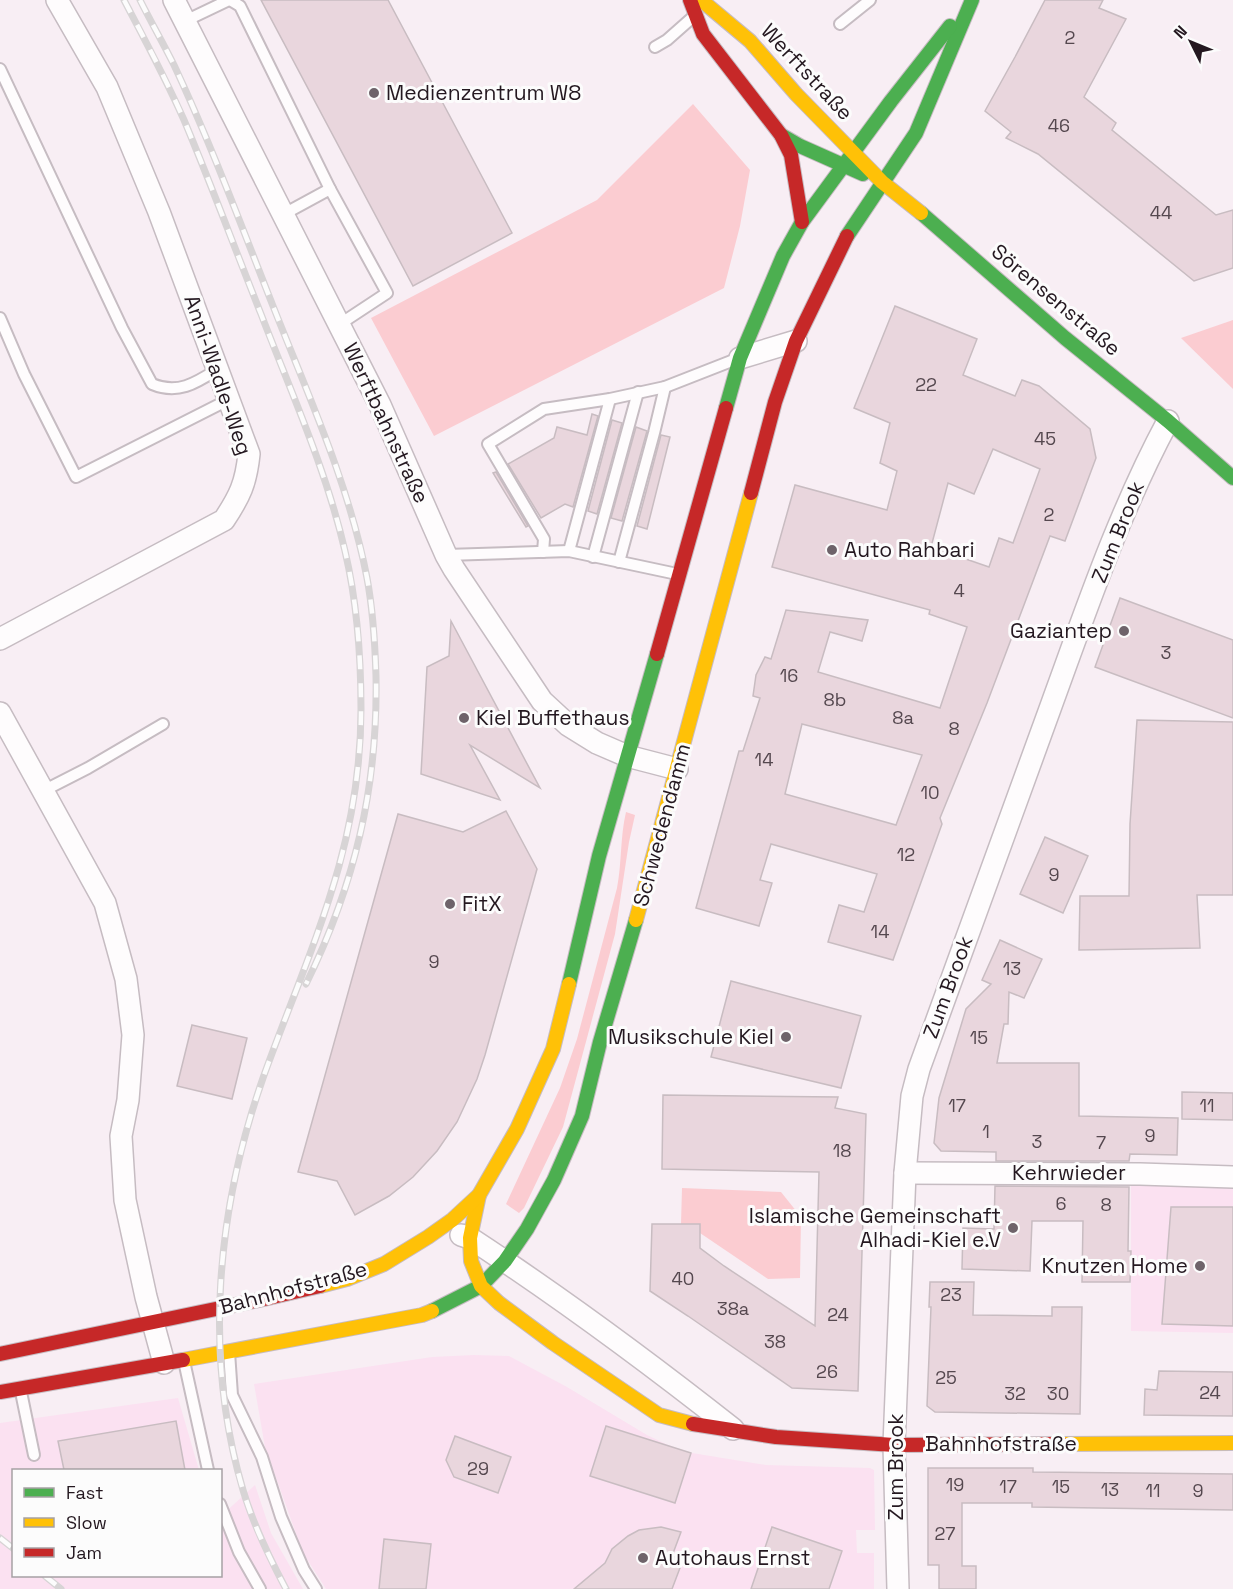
<svg xmlns="http://www.w3.org/2000/svg" width="1233" height="1589" viewBox="0 0 1233 1589" font-family="'Space Grotesk',sans-serif">
	<rect width="100%" height="100%" fill="#f8eef4"/>
	<g fill="#fbe1f1">
		<polygon points="1131,1184 1233,1184 1233,1333 1131,1331"/>
		<polygon points="474,1355 509,1356 567,1387 647,1435 668,1445 692,1453 766,1465 870,1468 874,1470 875,1530 856,1530 857,1553 874,1553 874,1589 326,1589 303,1553 265,1447 254,1384 432,1357"/>
		<polygon points="178,1398 199,1470 14,1470 14,1576 220,1576 221,1516 255,1485 271,1533 303,1589 0,1589 0,1423"/>
	</g>
	<g fill="#fbccd1">
		<polygon points="693,104 750,170 740,226 724,288 434,436 371,318 597,200"/>
		<polygon points="1233,320 1233,389 1181,338"/>
		<path d="M626 812 635 815 629 842 615 934 563 1127 524 1208 519 1213 506 1204 560 1088 577 1039 617 888C622 863 620 837 626 812Z"/>
		<polygon points="682,1188 781,1192 801,1217 800,1278 768,1279 700,1233 681,1224"/>
	</g>
	<g fill="#e9d6dd" stroke="#c8bcc1" stroke-width="1.5" fill-rule="evenodd">
		<polygon points="261,0 388,0 512,233 413,286"/>
		<polygon points="1045,0 1103,0 1099,8 1126,19 1084,97 1116,123 1112,130 1216,215 1233,210 1233,268 1194,281 1038,154 1006,138 1011,132 985,111 1015,57"/>
		<path d="M895 306 977 339 963 375 1015 396 1022 380 1039 386 1090 429 1096 458 1065 541 1050 536 987 703 940 818 942 824 893 960 828 942 839 905 864 912 877 874 771 844 760 880 772 883 759 926 696 908 739 751H743L760 698 753 696 756 675 765 657 771 659 786 610 868 620 862 641 830 632 818 672 940 708 967 627 929 614 930 610 772 567 795 485 887 510 897 471 880 463 890 423 854 408ZM993 449 1040 469 1013 543 999 538 989 567 931 547 948 483 974 494ZM802 724 922 755 896 825 785 794Z"/>
		<polygon points="592,414 598,416 573,507 565,504 541,518 508,464 554,438 557,427 587,435"/>
		<polygon points="612,420 622,423 597,514 588,511"/>
		<polygon points="636,427 647,431 622,521 611,518"/>
		<polygon points="661,435 670,437 647,529 637,526"/>
		<polygon points="496,472 528,526 526,527 493,473"/>
		<polygon points="1120,598 1233,640 1233,718 1095,667"/>
		<polygon points="451,621 540,788 470,745 500,800 421,774 427,667 449,656"/>
		<polygon points="1137,720 1233,722 1233,895 1197,895 1200,948 1079,950 1080,896 1129,896 1130,824"/>
		<polygon points="506,811 537,869 485,1055 477,1079 457,1122 437,1151 413,1177 389,1196 355,1215 337,1181 298,1172 398,814 463,832"/>
		<polygon points="1045,837 1088,856 1063,913 1020,894"/>
		<polygon points="1000,940 1042,959 1024,998 1009,992 1008,1024 1004,1024 997,1063 1079,1063 1079,1116 1178,1118 1177,1155 1130,1154 1129,1161 996,1161 996,1152 941,1151 934,1143 939,1098 966,1009 991,984 982,980"/>
		<polygon points="731,981 861,1016 841,1088 711,1057"/>
		<polygon points="192,1025 247,1038 232,1099 177,1086"/>
		<polygon points="1182,1092 1233,1093 1233,1120 1182,1119"/>
		<polygon points="663,1095 838,1097 835,1108 866,1114 858,1391 792,1388 688,1316 650,1291 652,1224 700,1224 700,1248 724,1266 815,1326 819,1172 662,1169"/>
		<polygon points="995,1186 1129,1187 1128,1251 1131,1251 1130,1282 1082,1282 1083,1221 1032,1221 1030,1271 962,1269 963,1228 994,1229"/>
		<polygon points="1171,1207 1233,1207 1233,1326 1162,1324"/>
		<polygon points="930,1282 974,1282 973,1315 1052,1316 1052,1307 1082,1307 1080,1414 935,1412 927,1406 931,1307 929,1307"/>
		<polygon points="1159,1371 1233,1372 1233,1416 1144,1415 1145,1389 1157,1390"/>
		<polygon points="176,1421 185,1470 64,1470 58,1441"/>
		<polygon points="606,1426 691,1453 675,1503 590,1476"/>
		<polygon points="455,1436 511,1457 498,1493 454,1477 446,1460"/>
		<polygon points="928,1468 1033,1468 1033,1472 1233,1474 1233,1510 1032,1507 1032,1503 962,1503 962,1566 976,1566 976,1589 939,1589 939,1565 928,1565"/>
		<polygon points="661,1527 681,1532 672,1556 683,1560 672,1589 574,1589 605,1563 612,1549 628,1536 639,1530"/>
		<polygon points="772,1527 842,1551 829,1589 751,1589"/>
		<polygon points="384,1539 431,1544 426,1589 379,1589"/>
	</g>
	<g fill="none" stroke-linecap="round" stroke-linejoin="round">
		<g stroke="#c6bcc2" stroke-width="14">
			<g id="lane">
				<polyline points="230,0 240,6 330,189"/>
				<polyline points="185,21 229,0"/>
				<polyline points="840,24 870,0"/>
				<polyline points="655,47 667,40 693,17"/>
				<path d="M0 69 122 328 152 384C178 395 196 383 218 369"/>
				<polyline points="284,214 330,189 387,293 340,324"/>
				<polyline points="0,318 24,374 76,477 228,400"/>
				<polyline points="569,551 610,399"/>
				<polyline points="543,552 544,539 488,444 544,409 610,399 665,387 734,360"/>
				<polyline points="446,555 569,551 677,574"/>
				<polyline points="593,557 638,392"/>
				<polyline points="619,562 654,433 665,387"/>
				<polyline points="43,791 88,768 163,724"/>
				<polyline points="229,1352 232,1395 262,1457 281,1517 304,1570 316,1589"/>
				<polyline points="184,1361 208,1470"/>
				<polyline points="21,1392 34,1455"/>
				<polyline points="220,1504 239,1552 260,1589"/>
			</g>
		</g>
		<g stroke="#c6bcc2" stroke-width="24">
			<g id="street">
				<polyline points="174,0 380,405 446,555 454,569 542,701 568,725 597,743 627,756 677,769"/>
				<polyline points="740,358 796,341"/>
				<path d="M0 639 224 520C240 496 246 483 249 454L159 212 107 87 57 0"/>
				<polyline points="0,713 105,903 126,979 133,1035 128,1100 121,1136 125,1200 146,1297 164,1363"/>
				<polyline points="905,1173 1140,1174 1233,1177"/>
				<path d="M461 1235 470 1238C560 1297 648 1362 733 1429"/>
				<path d="M898 1589 894 1445 905 1173 912 1096 919 1069C963 948 1007 827 1051 706 1086 610 1119 512 1168 421"/>
			</g>
		</g>
		<g stroke="#c6bcc2" stroke-width="16">
			<g id="fast">
				<polyline points="781,135 800,146 863,174"/>
				<polyline points="921,213 1065,338 1168,421 1233,478"/>
				<polyline points="847,236 916,133 972,0"/>
				<polyline points="726,408 740,358 783,256 802,222 891,101 950,26"/>
				<polyline points="569,984 599,856 657,654"/>
				<polyline points="432,1311 481,1286 505,1261 527,1229 554,1180 582,1116 600,1042 636,920"/>
			</g>
		</g>
		<g stroke="#c6bcc2" stroke-width="16">
			<g id="slow">
				<polyline points="701,0 750,41 796,94 882,182 921,213"/>
				<polyline points="636,920 751,493"/>
				<polyline points="479,1195 470,1238 471,1261 481,1286 499,1303 553,1343 659,1415 693,1424"/>
				<polyline points="320,1286 347,1279 384,1264 428,1237 452,1220 479,1195 517,1129 553,1049 569,984"/>
				<polyline points="183,1360 422,1315 432,1311"/>
				<polyline points="1062,1444 1233,1443"/>
			</g>
		</g>
		<g stroke="#c6bcc2" stroke-width="16">
			<g id="jam">
				<polyline points="690,0 703,34 781,135 791,155 802,222"/>
				<polyline points="751,493 775,402 796,341 847,236"/>
				<polyline points="657,654 726,408"/>
				<polyline points="0,1354 264,1299 320,1286"/>
				<polyline points="0,1392 183,1360"/>
				<polyline points="693,1424 776,1437 894,1445 1062,1444"/>
			</g>
		</g>
		<use href="#lane" stroke="#fefcfd" stroke-width="10"/>
		<use href="#street" stroke="#fefcfd" stroke-width="21"/>
		<use href="#fast" stroke="#4caf50" stroke-width="14"/>
		<use href="#slow" stroke="#ffc107" stroke-width="14"/>
		<use href="#jam" stroke="#c62828" stroke-width="14"/>
		<g stroke="#d7d4d5" stroke-width="7">
			<g id="rail">
				<path d="M124 0C145 40 166 79 184 120 211 184 235 249 261 314 291 392 326 469 345 551 357 602 361 656 361 709 361 761 353 815 339 866 319 938 288 1008 263 1078 217 1209 203 1355 243 1490 253 1524 269 1557 286 1589"/>
				<path d="M140 0C151 22 163 43 174 65 211 144 241 225 273 306 308 395 349 484 367 578 373 610 375 643 376 676 378 787 355 884 306 984"/>
				<polyline points="0,1538 14,1549"/>
				<polyline points="45,1576 61,1589"/>
			</g>
		</g>
		<use href="#rail" stroke="#fcfcfc" stroke-width="4.5" stroke-dasharray="14" stroke-linecap="butt"/>
	</g>
	<g fill="#6e636a" stroke="#fcfcfc" stroke-width="2">
		<circle cx="374" cy="93" r="6"/>
		<circle cx="832" cy="550" r="6"/>
		<circle cx="1124" cy="631" r="6"/>
		<circle cx="464" cy="718" r="6"/>
		<circle cx="450" cy="904" r="6"/>
		<circle cx="786" cy="1037" r="6"/>
		<circle cx="1013" cy="1228" r="6"/>
		<circle cx="1200" cy="1266" r="6"/>
		<circle cx="643" cy="1558" r="6"/>
	</g>
	<g text-anchor="middle" stroke-width="6" stroke-linejoin="round" paint-order="stroke">
		<g font-size="18" fill="#55484f">
			<text x="1070" y="44">2</text>
			<text x="1059" y="132">46</text>
			<text x="1161" y="219">44</text>
			<text x="926" y="391">22</text>
			<text x="1045" y="445">45</text>
			<text x="1049" y="521">2</text>
			<text x="959" y="597">4</text>
			<text x="1166" y="659">3</text>
			<text x="789" y="682">16</text>
			<text x="835" y="706">8b</text>
			<text x="903" y="724">8a</text>
			<text x="954" y="735">8</text>
			<text x="764" y="766">14</text>
			<text x="930" y="799">10</text>
			<text x="906" y="861">12</text>
			<text x="1054" y="881">9</text>
			<text x="880" y="938">14</text>
			<text x="434" y="968">9</text>
			<text x="1012" y="975">13</text>
			<text x="979" y="1044">15</text>
			<text x="957" y="1112">17</text>
			<text x="1207" y="1112">11</text>
			<text x="986" y="1138">1</text>
			<text x="1150" y="1142">9</text>
			<text x="1037" y="1148">3</text>
			<text x="1101" y="1149">7</text>
			<text x="842" y="1157">18</text>
			<text x="1061" y="1210">6</text>
			<text x="1106" y="1211">8</text>
			<text x="683" y="1285">40</text>
			<text x="951" y="1301">23</text>
			<text x="733" y="1315">38a</text>
			<text x="838" y="1321">24</text>
			<text x="775" y="1348">38</text>
			<text x="827" y="1378">26</text>
			<text x="946" y="1384">25</text>
			<text x="1210" y="1399">24</text>
			<text x="1015" y="1400">32</text>
			<text x="1058" y="1400">30</text>
			<text x="478" y="1475">29</text>
			<text x="955" y="1491">19</text>
			<text x="1008" y="1493">17</text>
			<text x="1061" y="1493">15</text>
			<text x="1110" y="1496">13</text>
			<text x="1153" y="1497">11</text>
			<text x="1198" y="1497">9</text>
			<text x="945" y="1540">27</text>
		</g>
		<g font-size="21" fill="#241820" stroke="#fcfcfc">
			<text transform="translate(807 72) rotate(47)" y="7">Werftstraße</text>
			<text transform="translate(1056 300) rotate(40)" y="7">Sörensenstraße</text>
			<text transform="translate(218 375) rotate(71)" y="7">Anni-Wadle-Weg</text>
			<text transform="translate(386 423) rotate(65)" y="7">Werftbahnstraße</text>
			<text transform="translate(1118 532) rotate(-68)" y="7">Zum Brook</text>
			<text transform="translate(662 825) rotate(-75)" y="7">Schwedendamm</text>
			<text transform="translate(948 987) rotate(-70)" y="7">Zum Brook</text>
			<text x="1069" y="1180">Kehrwieder</text>
			<text transform="translate(293 1288) rotate(-15)" y="7">Bahnhofstraße</text>
			<text x="1001" y="1451">Bahnhofstraße</text>
			<text transform="translate(896 1467) rotate(-90)" y="7">Zum Brook</text>
		</g>
		<g font-size="21" fill="#241820" stroke="#fcfcfc" text-anchor="start">
			<text x="386" y="100">Medienzentrum W8</text>
			<text x="844" y="557">Auto Rahbari</text>
			<text x="1112" y="638" text-anchor="end">Gaziantep</text>
			<text x="476" y="725">Kiel Buffethaus</text>
			<text x="462" y="911">FitX</text>
			<text x="774" y="1044" text-anchor="end">Musikschule Kiel</text>
			<text x="1001" y="1223" text-anchor="end">Islamische Gemeinschaft<tspan x="1001" dy="24">Alhadi-Kiel e.V</tspan></text>
			<text x="1188" y="1273" text-anchor="end">Knutzen Home</text>
			<text x="655" y="1565">Autohaus Ernst</text>
		</g>
	</g>
	<rect x="12" y="1469" width="210" height="108" fill="#fcfcfc" stroke="#a6a1a4" stroke-width="1.5"/>
	<rect x="24" y="1488" width="30" height="9" fill="#4caf50" stroke="#a6a1a4" stroke-width="1.5"/>
	<text x="66" y="1499" font-size="18" fill="#241820">Fast</text>
	<rect x="24" y="1518" width="30" height="9" fill="#ffc107" stroke="#a6a1a4" stroke-width="1.5"/>
	<text x="66" y="1529" font-size="18" fill="#241820">Slow</text>
	<rect x="24" y="1548" width="30" height="9" fill="#c62828" stroke="#a6a1a4" stroke-width="1.5"/>
	<text x="66" y="1559" font-size="18" fill="#241820">Jam</text>
	<g transform="translate(1191 42) rotate(313)" stroke="#fcfcfc" stroke-width="4.5" paint-order="stroke">
	<path d="M0-4.5L10 22L0 15L-10 22Z" fill="#241820"/>
	<text y="-9" font-size="16" font-weight="bold" text-anchor="middle" fill="#241820">N</text>
	</g>
</svg>
